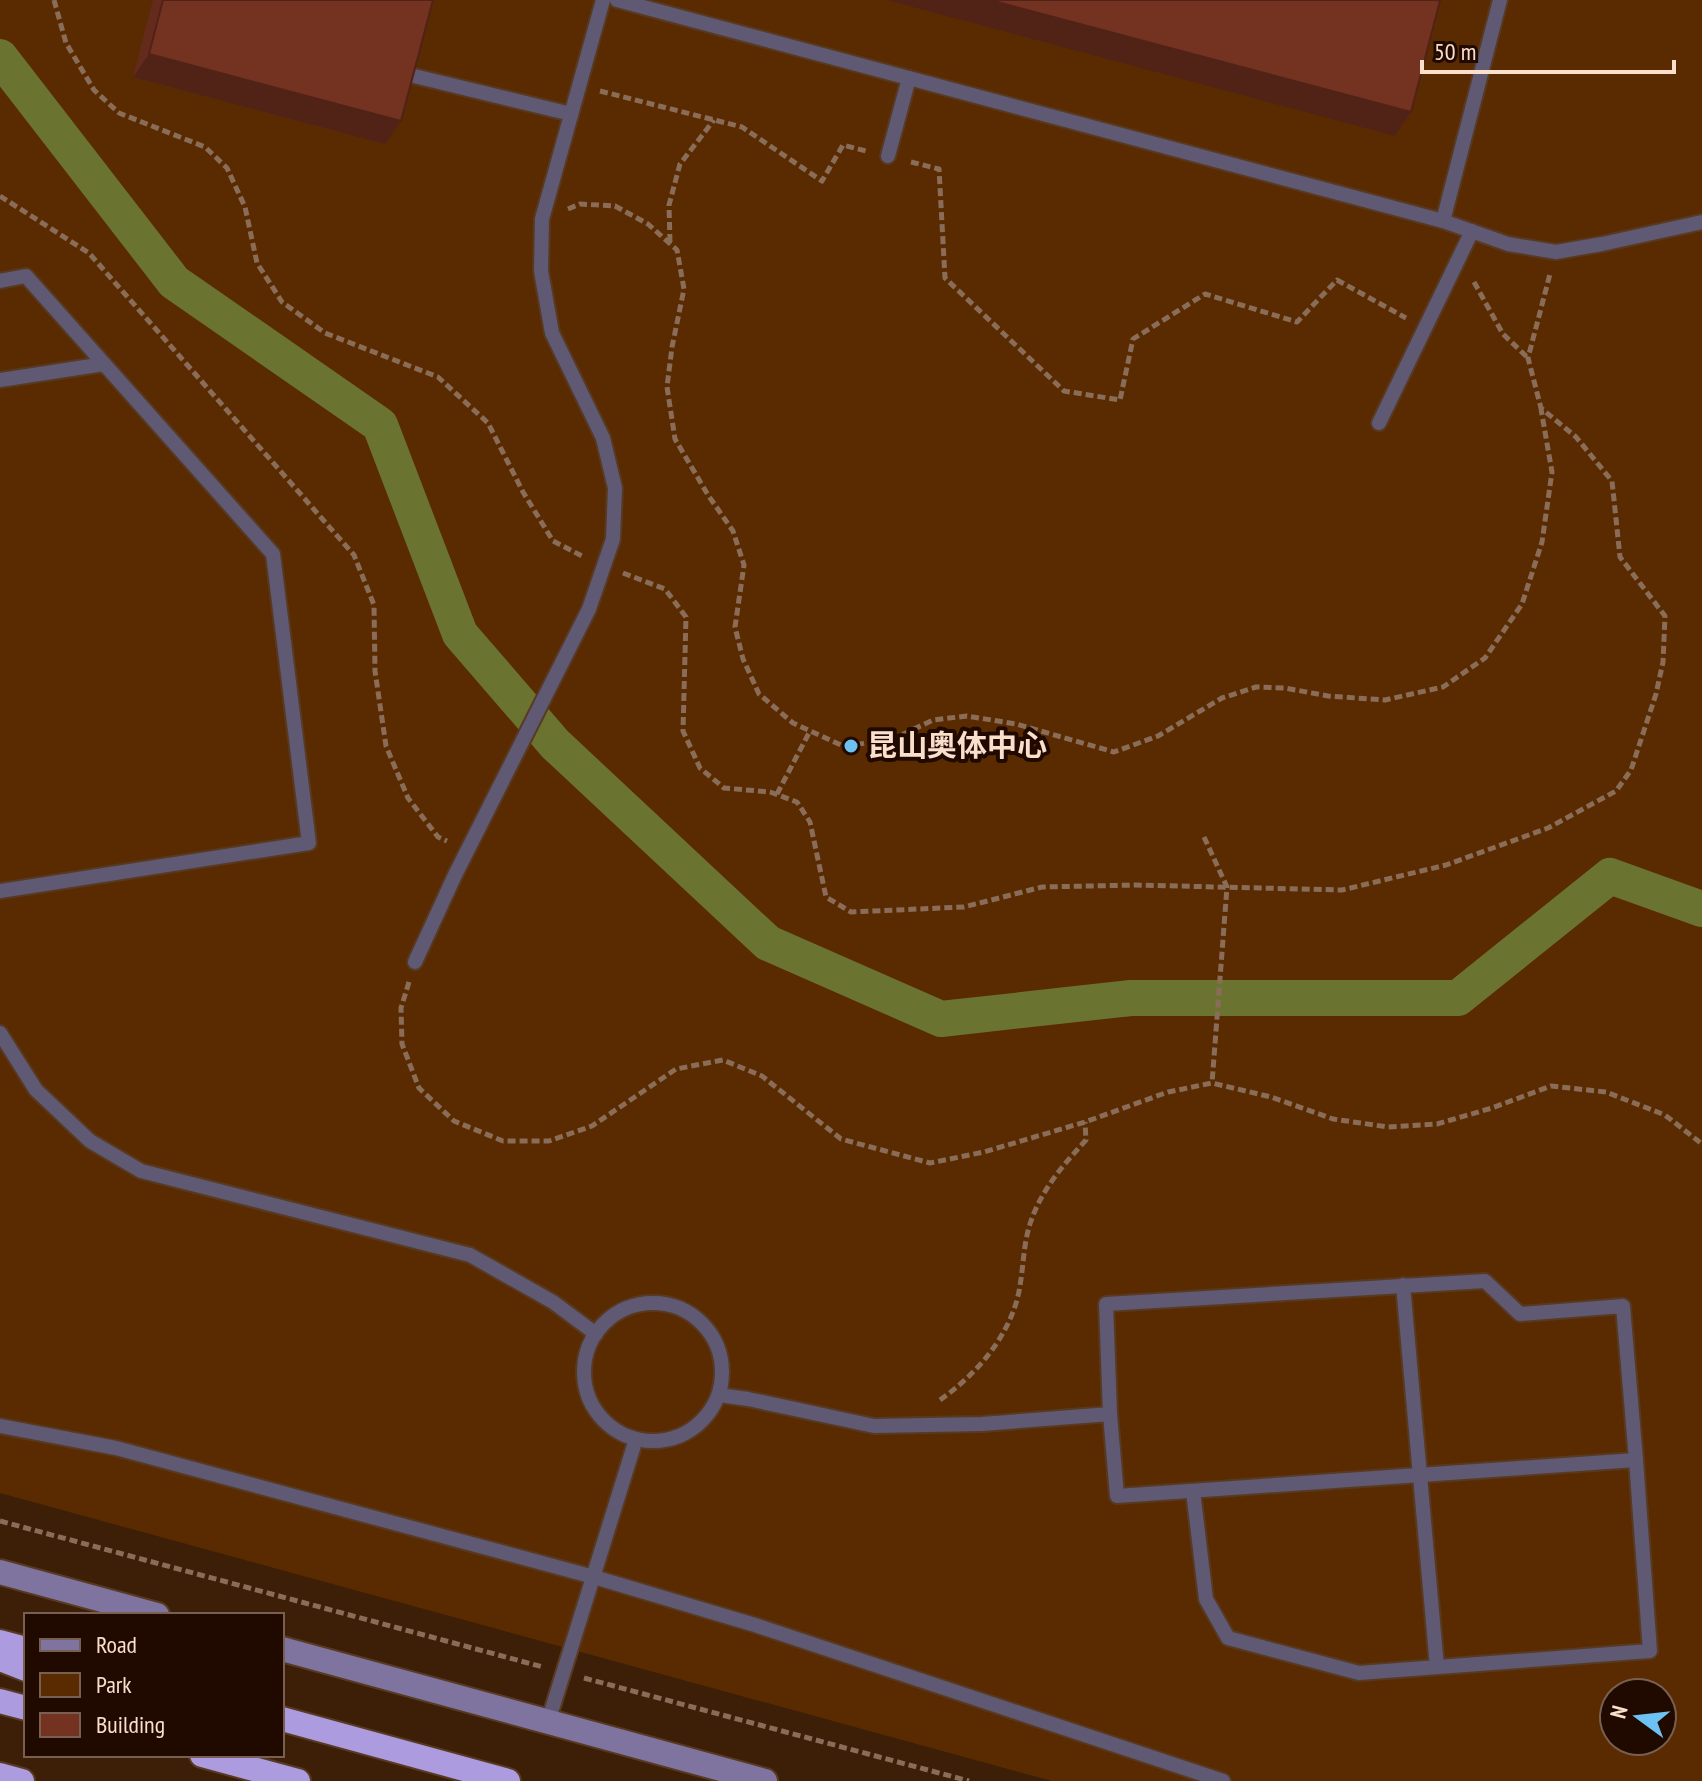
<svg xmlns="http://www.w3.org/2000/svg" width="1702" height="1781" viewBox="0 0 1702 1781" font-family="'PT Sans Narrow','Noto Sans SC',sans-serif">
	<rect width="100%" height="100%" fill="#3d1f07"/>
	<path fill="#5a2b00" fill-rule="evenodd" d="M0 0H1702V1781H1052L0 1493ZM1614 1693H1662V1741H1614Z"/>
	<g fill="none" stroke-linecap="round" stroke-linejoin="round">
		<polyline stroke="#6b7330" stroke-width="36" points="0,57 174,282 380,425 460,634 555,744 768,943 941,1019 1131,998 1458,998 1610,876 1702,909"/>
		<g stroke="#583a23" stroke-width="18">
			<g id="lane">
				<polyline points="617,0 1443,221 1508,244 1556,252 1602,244 1702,222"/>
				<polyline points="410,75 571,114"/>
				<polyline points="888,156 909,78"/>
				<polyline points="1443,221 1500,0"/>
				<polyline points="0,281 26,276 273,554 309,843 0,891"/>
				<polyline points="0,380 104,364"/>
				<polyline points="1379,423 1472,231"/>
				<polyline points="415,962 455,875 589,609 613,539 615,488 603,438 552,333 541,271 542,219 603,0"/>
				<polyline points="0,1033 36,1090 90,1141 141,1171 470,1255 553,1302 596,1334"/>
				<polyline points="1403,1285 1437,1667"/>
				<circle cx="653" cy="1372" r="69"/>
				<polyline points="719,1395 748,1399 874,1426 982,1424 1110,1414 1117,1496 1636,1460 1623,1306 1520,1314 1485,1281 1106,1304 1110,1414"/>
				<polyline points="0,1426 116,1448 594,1577 755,1625 1223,1781"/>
				<polyline points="1193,1491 1206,1599 1228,1638 1359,1673 1650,1651 1636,1460"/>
				<polyline points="548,1722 636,1439"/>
			</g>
		</g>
		<g stroke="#583a23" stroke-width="28">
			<g id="secondary">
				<polyline points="0,1572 157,1615"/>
				<polyline points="282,1649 765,1781"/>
			</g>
		</g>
		<g stroke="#583a23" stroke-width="28">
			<g id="highway">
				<polyline points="0,1642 26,1649"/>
				<polyline points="0,1659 26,1669"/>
				<polyline points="0,1701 26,1708"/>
				<polyline points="282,1719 508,1781"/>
				<polyline points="202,1755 298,1781"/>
				<polyline points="0,1775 22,1781"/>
			</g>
		</g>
		<g stroke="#8a6d58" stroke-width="5" stroke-dasharray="8 4" stroke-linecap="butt">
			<polyline points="54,0 66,43 94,90 119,113 205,147 227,168 245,207 257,263 282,302 325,333 438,377 488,423 523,492 553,541 584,557"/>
			<polyline points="600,91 742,127 822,181 843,145 866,151"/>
			<polyline points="911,162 939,169 945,278 1064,391 1120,400 1133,339 1205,294 1297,322 1337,280 1406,318"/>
			<polyline points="0,196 89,253 354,555 374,605 375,671 386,746 408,798 438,837 447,841"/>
			<polyline points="568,209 580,204 615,206 648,224 677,250 684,289 672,347 667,387 675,439 708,495 733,531 744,565 735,627 743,659 759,694 793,723 843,746 891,740 933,720 967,716 1016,724 1114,752 1158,736 1222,698 1256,687 1285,688 1328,696 1385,700 1443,687 1485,658 1522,604 1542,542 1552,472 1541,409"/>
			<polyline points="670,242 669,205 680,164 714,120"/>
			<polyline points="1474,282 1503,334 1528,358"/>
			<polyline points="623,573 665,589 686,617 683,731 700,768 724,788 770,792 797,802 810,822 826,897 851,912 964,907 1042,887 1136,885 1342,890 1446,865 1548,828 1616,791 1631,770 1656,694 1663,662 1665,616 1620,557 1612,481 1576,437 1541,408 1528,358 1550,274"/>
			<polyline points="777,794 810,731"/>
			<polyline points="1204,837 1227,887 1212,1083"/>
			<polyline points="409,982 401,1008 402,1044 419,1088 454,1121 503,1141 549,1141 592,1126 676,1069 723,1060 762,1076 841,1139 930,1163 984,1152 1085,1122 1168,1092 1212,1083 1271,1097 1333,1119 1388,1127 1437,1124 1492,1108 1551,1086 1606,1092 1665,1115 1702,1144"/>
			<path d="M940 1400C974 1376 1005 1342 1017 1300 1024 1274 1022 1246 1031 1221 1042 1189 1064 1164 1086 1140L1085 1122"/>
			<polyline points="0,1521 543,1667"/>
			<polyline points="584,1678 969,1781"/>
		</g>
		<use href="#lane" stroke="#5f5974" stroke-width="14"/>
		<use href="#secondary" stroke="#7e749f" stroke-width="24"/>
		<use href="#highway" stroke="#ac9bde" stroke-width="24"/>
	</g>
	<polygon fill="#642b1c" points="153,0 433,0 401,121 385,144 133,77"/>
	<g fill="#512317">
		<polygon points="887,0 990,0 1411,112 1395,136"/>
		<polygon points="149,54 401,121 385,144 133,77"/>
	</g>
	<g fill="#743221" stroke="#512317" stroke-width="2">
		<polygon points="163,0 433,0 401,121 149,54"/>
		<polygon points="990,0 1437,0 1440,1 1411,112"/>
	</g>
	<circle fill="#6ec2f3" stroke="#200a00" stroke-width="3" cx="851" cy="746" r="8"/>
	<g text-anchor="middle" stroke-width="8" stroke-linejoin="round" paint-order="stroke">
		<g font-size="30" font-weight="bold" fill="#fbdfcd" stroke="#200a00" text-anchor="start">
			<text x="867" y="756">昆山奥体中心</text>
		</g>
	</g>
	<rect x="24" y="1613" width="260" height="144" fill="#200a00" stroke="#785f52" stroke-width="2"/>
	<rect x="40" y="1639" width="40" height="12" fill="#7e749f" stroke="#785f52" stroke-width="2"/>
	<text x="96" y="1653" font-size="24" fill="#fbdfcd">Road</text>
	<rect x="40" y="1673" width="40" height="24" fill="#5a2b00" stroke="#785f52" stroke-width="2"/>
	<text x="96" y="1693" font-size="24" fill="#fbdfcd">Park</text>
	<rect x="40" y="1713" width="40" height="24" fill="#743221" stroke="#785f52" stroke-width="2"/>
	<text x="96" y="1733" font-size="24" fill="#fbdfcd">Building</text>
	<g transform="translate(1638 1717) rotate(285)"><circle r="38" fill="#200a00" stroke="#785f52" stroke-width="2"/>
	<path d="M0-6L14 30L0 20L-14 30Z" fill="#6ec2f3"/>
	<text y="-12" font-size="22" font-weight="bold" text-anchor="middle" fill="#fbdfcd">N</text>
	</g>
	<path d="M1422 60v12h252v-12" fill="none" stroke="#fbdfcd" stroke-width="4"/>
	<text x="1434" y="60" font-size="24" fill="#fbdfcd" stroke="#200a00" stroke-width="6" paint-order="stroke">50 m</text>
</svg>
